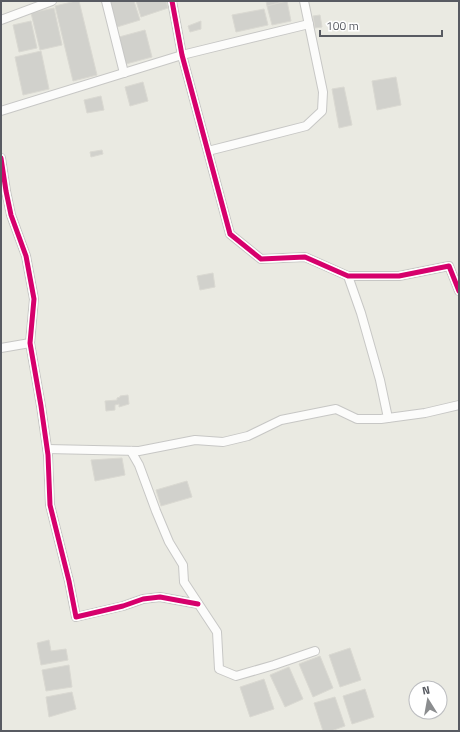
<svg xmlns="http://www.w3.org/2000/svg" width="460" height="732" viewBox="0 0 460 732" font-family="'Titillium Web',sans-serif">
	<rect width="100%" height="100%" fill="#eaeae2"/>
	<g fill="#d1d1cc" stroke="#dad9d2">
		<polygon points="76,1 79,1 97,75 73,81 55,6"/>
		<polygon points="109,1 134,1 140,20 117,27"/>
		<polygon points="136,1 166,1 168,8 141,17"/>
		<polygon points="266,1 287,1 267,6"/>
		<polygon points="287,1 291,21 272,25 267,6"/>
		<polygon points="54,8 62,45 40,50 31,13"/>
		<polygon points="264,9 268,25 236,32 232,15"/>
		<polygon points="320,15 322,27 315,28 313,16"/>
		<polygon points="31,21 37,48 19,52 13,25"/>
		<polygon points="201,21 201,29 190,32 188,26"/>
		<polygon points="145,30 152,57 126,64 119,37"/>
		<polygon points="41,51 49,89 23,95 15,57"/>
		<polygon points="396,77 401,105 377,110 372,81"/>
		<polygon points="143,82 148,101 130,106 125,87"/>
		<polygon points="344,87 352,125 339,128 332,89"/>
		<polygon points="101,96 104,110 87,113 84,100"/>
		<polygon points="102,150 103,154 91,157 90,152"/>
		<polygon points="213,273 215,287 200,290 197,276"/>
		<polygon points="128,395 129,404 119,407 119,404 115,405 115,410 106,411 105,401 117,400 117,398 120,397 120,396"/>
		<polygon points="122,458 125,475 95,481 91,460"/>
		<polygon points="187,481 192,497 161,506 156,490"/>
		<polygon points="49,640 51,651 66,649 68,660 41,665 37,643"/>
		<polygon points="350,648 361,680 340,687 329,655"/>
		<polygon points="320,656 333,688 313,697 299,664"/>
		<polygon points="69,665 72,687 46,691 42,670"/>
		<polygon points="289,667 303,699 285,707 270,675"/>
		<polygon points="264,679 274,709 250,717 240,687"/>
		<polygon points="365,689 374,717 352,724 343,696"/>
		<polygon points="72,692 76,709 49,717 46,697"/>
		<polygon points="335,697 345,726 331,731 323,731 314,703"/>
	</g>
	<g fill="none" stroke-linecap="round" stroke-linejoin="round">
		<g stroke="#c7c7c5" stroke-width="10">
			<g id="minor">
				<polyline points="106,1 124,73"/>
				<polyline points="172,1 182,55 230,234 261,259 305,257 348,276 399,276 449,266 459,291"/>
				<polyline points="1,20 52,1"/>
				<polyline points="1,111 182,55 309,24"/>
				<polyline points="208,151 306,126 322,111 323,92 304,1"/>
				<polyline points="1,158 6,191 11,215 26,256 34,299 30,343 41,406 48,455 50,505 69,581 76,617 123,606 143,599 160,597 198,604"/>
				<polyline points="348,276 361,313 380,380 388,418 425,413 459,405"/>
				<polyline points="1,348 30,343"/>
				<polyline points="47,449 139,451 195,440 223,442 248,436 281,420 336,409 357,419 381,419 388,418"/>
				<polyline points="131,451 139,465 156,511 169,542 183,565 184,582 217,632 219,669 236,676 274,665 315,651"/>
			</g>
		</g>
		<use href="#minor" stroke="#fcfcfb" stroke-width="8"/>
		<g stroke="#fff" stroke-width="8">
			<g id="cycleway">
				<polyline points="172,1 182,55 230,234 261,259 305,257 348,276 399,276 449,266 459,291"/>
				<polyline points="1,158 6,191 11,215 26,256 34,299 30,343 41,406 48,455 50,505 69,581 76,617 123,606 143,599 160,597 198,604"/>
			</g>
		</g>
		<use href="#cycleway" stroke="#d6006c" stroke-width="5"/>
	</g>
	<rect width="460" height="732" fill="none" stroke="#585b62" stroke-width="4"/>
	<g transform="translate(428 700) rotate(349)"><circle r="19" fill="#ffffff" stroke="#bcbdc0"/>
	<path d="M0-3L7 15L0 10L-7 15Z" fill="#8b8d8f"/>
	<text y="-6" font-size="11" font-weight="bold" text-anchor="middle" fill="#585b62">N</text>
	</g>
	<path d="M320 30v6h122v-6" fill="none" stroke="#585b62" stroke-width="2"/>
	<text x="326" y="30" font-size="12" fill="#585b62" stroke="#ffffff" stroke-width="3" paint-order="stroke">100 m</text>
</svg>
